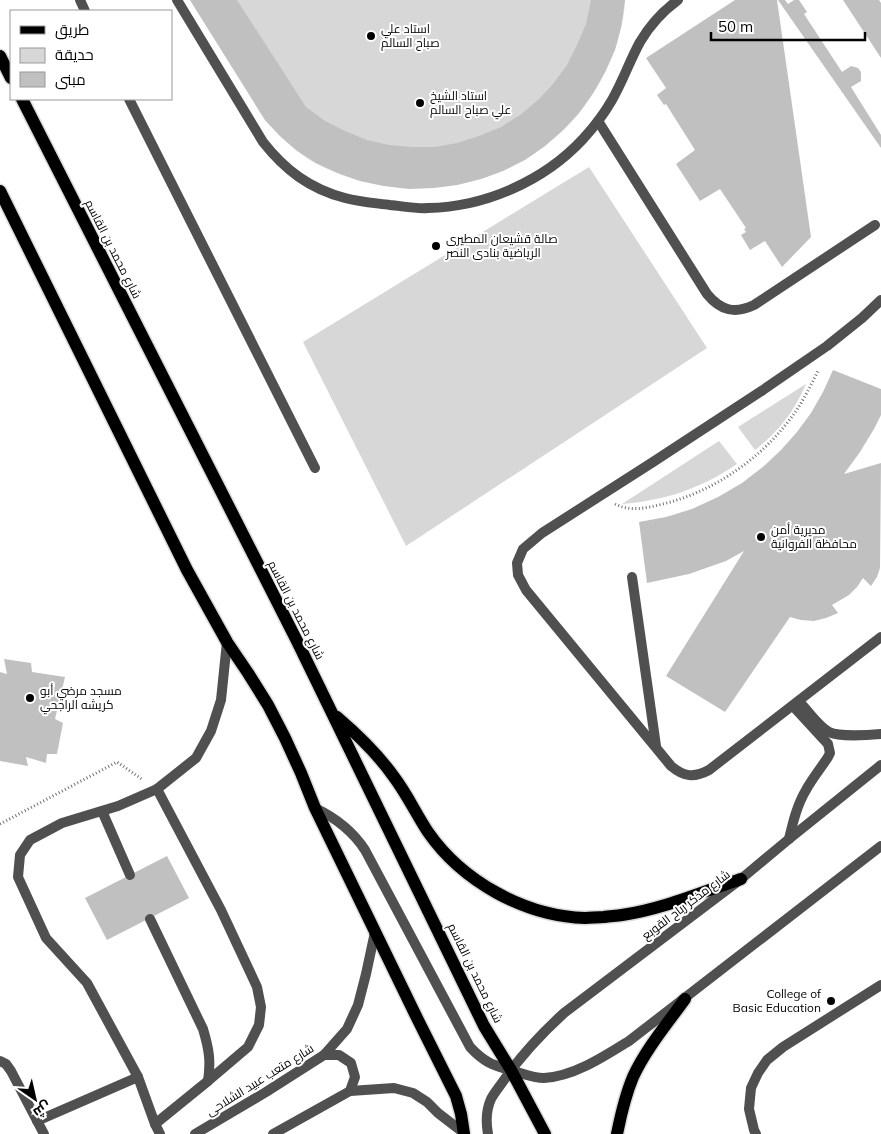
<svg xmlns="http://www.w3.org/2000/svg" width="881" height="1134" viewBox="0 0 881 1134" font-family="Mulish,Cairo,sans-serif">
	<rect width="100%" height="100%" fill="#fff"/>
	<g fill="#d7d7d7">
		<path d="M190 0H625C624 29 613 58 600 82 544 183 418 216 317 164 297 153 280 137 265 120Z"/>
		<polygon points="589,167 707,348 406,546 303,342"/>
		<path d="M806 384C793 413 780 430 755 450L738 427Z"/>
		<path d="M719 441 737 464C700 489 666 500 622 504Z"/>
	</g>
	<g fill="#c0c0c0">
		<polygon points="190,0 237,0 306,107 325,121 345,131 367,140 389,145 412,147 435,147 457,143 479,136 501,127 520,115 538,100 553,84 567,65 577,45 586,24 591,0 625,0 621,27 615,50 605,72 593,93 579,113 563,130 545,146 525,160 503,171 481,179 457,185 433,188 409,189 384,186 360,181 338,173 316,163 296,150 280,136 265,120"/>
		<polygon points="735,0 777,0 811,237 782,267 765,241 750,250 741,235 746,232 744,229 746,228 720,189 700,201 676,164 695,150 666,104 664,105 657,95 666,88 646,58"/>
		<polygon points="778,0 785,0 788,4 794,0 799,0 807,12 804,14 842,72 851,66 858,68 861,72 861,81 851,87 881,135 881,148"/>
		<polygon points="843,0 879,0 881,3 881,58"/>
		<polygon points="833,370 881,389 881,415 874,429 860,452 844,474 881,463 880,568 877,577 871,586 863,578 857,587 849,595 832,605 838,613 826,618 814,621 801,620 790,617 725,712 666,676 744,551 726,561 689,574 647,583 639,522 666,517 692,509 718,497 742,483 764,466 781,450 797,432 811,413 823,392"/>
		<polygon points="4,659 31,663 32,672 65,677 55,719 63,723 57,754 47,754 46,763 26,757 28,766 0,761 0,672 7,674"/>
		<polygon points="167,856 189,898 107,940 85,898"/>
	</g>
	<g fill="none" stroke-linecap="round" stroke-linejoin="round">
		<g stroke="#dbdbdb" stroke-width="15">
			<g id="primary">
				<polyline points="0,56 11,78"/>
				<polyline points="22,99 297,641 484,1026 511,1070 545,1134"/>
				<polyline points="0,191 187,570 227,642 248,673 268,705 285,738 301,773 315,808 418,1020 456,1096 461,1114 464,1134"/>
				<path d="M337 717C358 735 378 754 394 777 407 794 416 814 428 832 462 881 524 916 585 918 591 918 597 917 604 917 610 916 616 916 622 915 663 909 702 892 741 879"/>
				<path d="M617 1134C621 1114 625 1096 633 1077 646 1049 667 1024 685 999"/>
			</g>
		</g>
		<g stroke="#727272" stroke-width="3" stroke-dasharray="1 2.5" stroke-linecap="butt">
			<path d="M615 504C631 512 646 508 663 504 716 491 765 456 796 411 804 399 811 385 818 371"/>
			<polyline points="0,824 117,762 143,780"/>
		</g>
		<g stroke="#505050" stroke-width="10">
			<polyline points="80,0 85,11"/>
			<path d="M177 0 263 142C285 170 310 189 345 198 360 202 375 203 390 205 402 206 415 209 428 208 485 207 544 181 583 139 594 127 604 114 612 100 623 81 630 60 640 42 650 25 663 11 678 0"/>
			<polyline points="129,99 315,468"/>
			<path d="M598 121 707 294C721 311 735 314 754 305L875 225"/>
			<path d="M881 300 862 318 827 346 763 390 653 462 542 533 523 549 517 563 518 575 526 590 671 766C684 777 694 778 709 770L881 637"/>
			<polyline points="632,577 656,746"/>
			<path d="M799 701C807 710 819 727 829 732 839 737 870 735 881 734"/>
			<polyline points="102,811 130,875"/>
			<path d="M789 839C793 822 797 805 806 790 812 779 821 768 828 757L830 753 828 744 793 706"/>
			<path d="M150 919 203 1029C209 1049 211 1061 208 1081"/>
			<polyline points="0,1061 6,1064 11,1071 44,1134"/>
			<polyline points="37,1121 138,1077"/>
			<polyline points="155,1124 208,1081 248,1047 259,1025 261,1007 257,987 221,910 157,789"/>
			<polyline points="160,1134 155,1124 138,1077 87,983 46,938 18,877 20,855 30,840 62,823 118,806 157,789 196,758 211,731 221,700 227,642"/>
			<polyline points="756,1134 754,1130 749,1109 751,1088 758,1073 767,1060 783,1047 881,985"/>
		</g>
		<g stroke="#505050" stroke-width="10">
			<path d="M315 808C336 818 352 830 365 850L470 1047C484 1062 492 1065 510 1070 522 1073 532 1078 544 1078 573 1077 605 1056 629 1041L881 846"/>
			<polyline points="324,1055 339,1055 351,1063 355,1077 350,1091"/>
			<polyline points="195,1134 266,1092 324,1055 347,1029 358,1005 366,974 375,932"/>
			<polyline points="273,1134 350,1091 394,1088 413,1093 427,1102 438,1113 464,1133"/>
			<path d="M488 1134C486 1123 486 1110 491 1099 494 1093 500 1086 504 1080 522 1054 541 1034 564 1013L741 879 789 839 881 765"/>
		</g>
		<use href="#primary" stroke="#000" stroke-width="12"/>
	</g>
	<g fill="#000" stroke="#fff" stroke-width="2">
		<circle cx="371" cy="36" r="5"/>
		<circle cx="420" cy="103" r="5"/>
		<circle cx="436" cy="246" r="5"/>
		<circle cx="761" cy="537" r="5"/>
		<circle cx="30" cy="698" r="5"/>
		<circle cx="831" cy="1001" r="5"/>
	</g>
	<g text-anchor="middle" stroke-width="4" stroke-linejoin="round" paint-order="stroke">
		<g font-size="12" fill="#000" stroke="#fff" text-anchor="start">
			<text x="381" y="33">استاد علي<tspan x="381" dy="14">صباح السالم</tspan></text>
			<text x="430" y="100">استاد الشيخ<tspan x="430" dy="14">علي صباح السالم</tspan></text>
			<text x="446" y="243">صالة قشيعان المطيرى<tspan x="446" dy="14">الرياضية بنادى النصر</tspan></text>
			<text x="771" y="534">مديرية أمن<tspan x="771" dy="14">محافظة الفروانية</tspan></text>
			<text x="40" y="695">مسجد مرضي أبو<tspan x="40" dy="14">كريشه الراجحي</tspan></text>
			<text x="821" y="998" text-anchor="end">College of<tspan x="821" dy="14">Basic Education</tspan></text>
		</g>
		<g font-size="12" fill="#000" stroke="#fff">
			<text transform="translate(113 249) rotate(63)" y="4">شارع محمد بن القاسم</text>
			<text transform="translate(296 610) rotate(63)" y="4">شارع محمد بن القاسم</text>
			<text transform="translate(686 905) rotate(-37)" y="4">شارع مذكر رباح القوبع</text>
			<text transform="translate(475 973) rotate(64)" y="4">شارع محمد بن القاسم</text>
			<text transform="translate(260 1080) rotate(-32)" y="4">شارع متعب عبيد الشلاحى</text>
		</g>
	</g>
	<rect x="10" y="10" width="162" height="90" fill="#ffffff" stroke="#999999"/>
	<rect x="20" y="26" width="25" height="8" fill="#000000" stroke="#999999"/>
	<text x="55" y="35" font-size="15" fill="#000000">طريق</text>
	<rect x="20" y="48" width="25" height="15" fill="#d7d7d7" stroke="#999999"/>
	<text x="55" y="60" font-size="15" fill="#000000">حديقة</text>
	<rect x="20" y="72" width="25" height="15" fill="#c0c0c0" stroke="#999999"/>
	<text x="55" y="85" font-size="15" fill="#000000">مبنى</text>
	<g transform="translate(35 1099) rotate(146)" stroke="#ffffff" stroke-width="4" paint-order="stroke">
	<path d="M0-4L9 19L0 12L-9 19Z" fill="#000000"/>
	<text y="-8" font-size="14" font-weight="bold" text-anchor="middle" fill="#000000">ش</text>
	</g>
	<path d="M711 32v8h154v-8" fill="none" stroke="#000000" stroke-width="2.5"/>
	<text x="718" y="32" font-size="15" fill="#000000" stroke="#ffffff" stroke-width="4" paint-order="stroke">50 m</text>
</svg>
